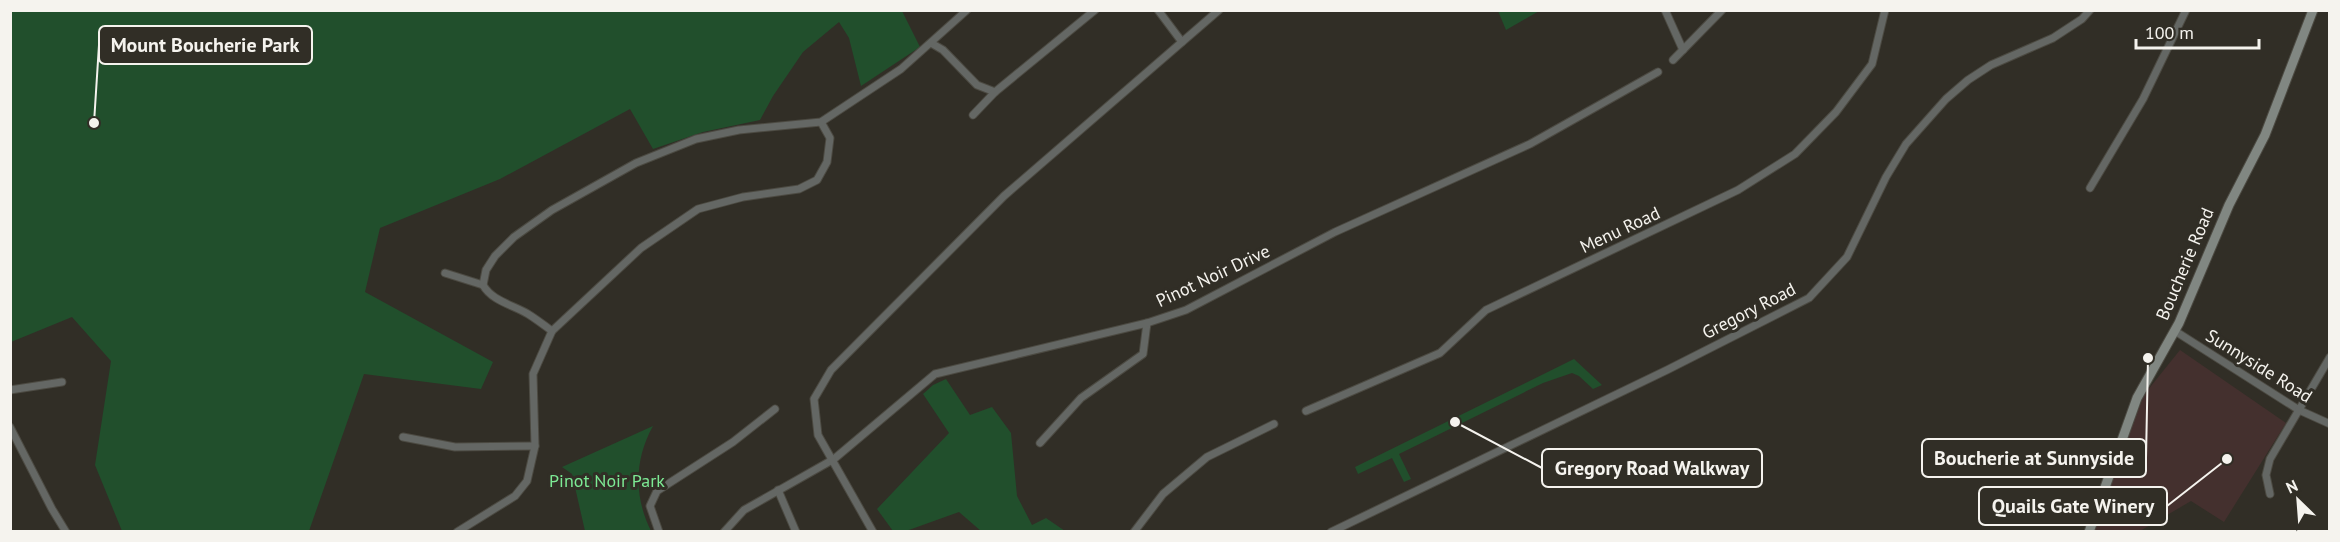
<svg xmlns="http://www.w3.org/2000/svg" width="2340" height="542" viewBox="0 0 2340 542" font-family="'PT Sans',sans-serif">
	<rect width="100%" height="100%" fill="#312e26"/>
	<polygon fill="#44302e" points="2180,350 2286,423 2224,522 2191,501 2140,531 2089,532 2108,491 2143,396"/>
	<g fill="#214f2c">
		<polygon points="902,11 920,47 861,86 849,38 839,22 803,52 773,96 760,120 703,132 653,149 630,109 500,179 380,228 365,292 493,362 481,389 364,374 309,531 122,531 95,465 111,361 72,317 11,342 11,11"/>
		<polygon points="1498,11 1539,11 1506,30"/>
		<polygon points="1574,359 1602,385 1593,389 1579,376 1572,373 1543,383 1399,454 1411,479 1404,482 1392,458 1358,474 1355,467"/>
		<polygon points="946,379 970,415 992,407 1011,433 1017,496 1032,525 1046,518 1065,531 981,531 959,512 906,531 893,531 877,509 949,433 923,394 933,385"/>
		<path d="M653 426C634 460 634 497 651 531H585L572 474 562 467Z"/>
	</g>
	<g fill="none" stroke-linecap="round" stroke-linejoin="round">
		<g stroke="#4c4a42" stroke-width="9">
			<g id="minor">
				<polyline points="1158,10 1182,42"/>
				<polyline points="1665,10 1683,50"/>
				<polyline points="931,43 943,50 977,85 995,92"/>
				<polyline points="1673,60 1722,10"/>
				<polyline points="973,115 995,92 1095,10"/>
				<polyline points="2090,188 2143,99 2186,10"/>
				<polyline points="445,273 483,285"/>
				<polyline points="552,331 641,248 698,209 743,197 799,189 817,180 827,162 830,138 821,122"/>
				<polyline points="2175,331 2299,410 2330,424"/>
				<polyline points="10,390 62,382"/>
				<polyline points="1306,411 1440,353 1486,310 1738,190 1795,154 1836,112 1872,64 1885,10"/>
				<polyline points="10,427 52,509 66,532"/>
				<polyline points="403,437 455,447 535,446"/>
				<polyline points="1040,443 1081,398 1143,354 1147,323"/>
				<polyline points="778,490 796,532"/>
				<polyline points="2270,494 2266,475 2270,459 2330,357"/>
				<path d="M457 532 515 496 527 481 535 446 533 374 552 331C544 325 536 319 528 314 513 305 492 301 483 285L486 270 495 256 514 237 552 210 636 163 696 139 739 130 821 122 901 69 967 10"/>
				<polyline points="659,532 650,506 657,491 733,442 775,409"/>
				<polyline points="724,532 744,510 834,459 935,374 1147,323 1186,310 1335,232 1530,144 1658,72"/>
				<polyline points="873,532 818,435 814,399 831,370 1004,196 1219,10"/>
				<polyline points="1134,532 1163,494 1207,457 1274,424"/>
				<polyline points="1331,532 1667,370 1809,298 1847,257 1886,177 1906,144 1946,99 1968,80 1991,65 2053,38 2082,19 2090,10"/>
			</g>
		</g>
		<g stroke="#4c4a42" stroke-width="11">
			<polyline id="secondary" points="2089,532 2137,398 2179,323 2229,205 2265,135 2313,10"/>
		</g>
		<use href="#minor" stroke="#646764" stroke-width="7"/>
		<use href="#secondary" stroke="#818782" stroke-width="9"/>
	</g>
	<g text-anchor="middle" stroke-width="6" stroke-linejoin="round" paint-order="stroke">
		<g font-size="18" fill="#f5f3ee" stroke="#312e26">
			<text transform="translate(1620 230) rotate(-25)" y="6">Menu Road</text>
			<text transform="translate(2185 264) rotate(-67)" y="6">Boucherie Road</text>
			<text transform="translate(1213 276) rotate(-25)" y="6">Pinot Noir Drive</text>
			<text transform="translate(1749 311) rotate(-27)" y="6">Gregory Road</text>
			<text transform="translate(2259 366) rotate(32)" y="6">Sunnyside Road</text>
		</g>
		<g font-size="18" fill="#7dea95" stroke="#312e26">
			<text x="607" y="487">Pinot Noir Park</text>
		</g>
	</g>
	<path fill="none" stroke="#f5f3ee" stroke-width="2" d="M94 123L99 45M2148 358L2146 458M1455 422L1542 468M2227 459L2167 506"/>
	<g fill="#f5f3ee" stroke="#312e26" stroke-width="2">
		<circle cx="94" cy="123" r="6"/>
		<circle cx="2148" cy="358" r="6"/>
		<circle cx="1455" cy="422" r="6"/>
		<circle cx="2227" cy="459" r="6"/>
	</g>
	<g fill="#312e26" stroke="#f5f3ee" stroke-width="2">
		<rect x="99" y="26" width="213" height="38" rx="6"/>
		<rect x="1922" y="439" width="224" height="38" rx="6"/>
		<rect x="1542" y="449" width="220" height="38" rx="6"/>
		<rect x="1979" y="487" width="188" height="38" rx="6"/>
	</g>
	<g font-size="20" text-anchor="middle" font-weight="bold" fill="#f5f3ee">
		<text x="205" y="52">Mount Boucherie Park</text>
		<text x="2034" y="465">Boucherie at Sunnyside</text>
		<text x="1652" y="475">Gregory Road Walkway</text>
		<text x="2073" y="513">Quails Gate Winery</text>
	</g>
	<rect width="2340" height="542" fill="none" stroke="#f5f3ee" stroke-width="24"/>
	<g transform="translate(2298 500) rotate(335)" stroke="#312e26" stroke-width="4.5" paint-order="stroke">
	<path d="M0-4.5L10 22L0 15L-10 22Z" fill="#f5f3ee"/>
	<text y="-9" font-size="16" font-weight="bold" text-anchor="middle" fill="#f5f3ee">N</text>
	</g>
	<path d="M2136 39v9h123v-9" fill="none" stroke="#f5f3ee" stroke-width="3"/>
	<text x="2145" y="39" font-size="18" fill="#f5f3ee" stroke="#312e26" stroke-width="4.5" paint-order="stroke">100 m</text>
</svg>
